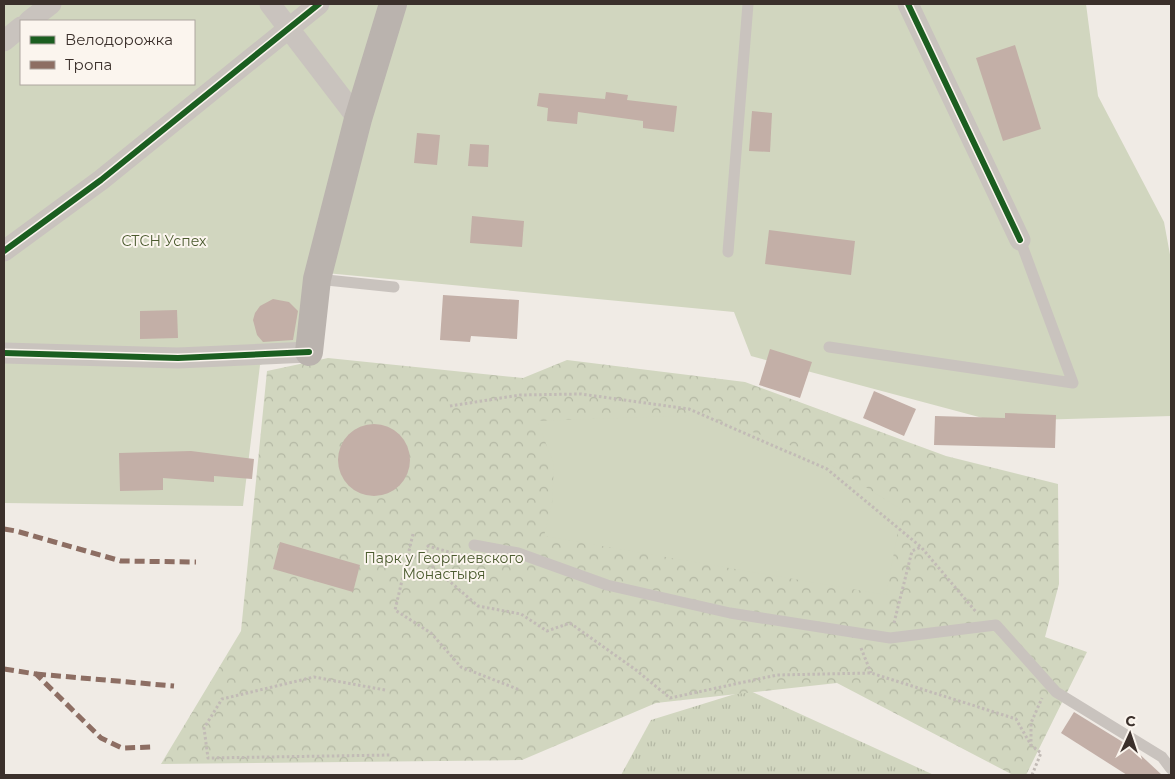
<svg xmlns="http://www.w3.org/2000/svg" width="1175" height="779" viewBox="0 0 1175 779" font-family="Montserrat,sans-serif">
	<defs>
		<pattern id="grass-tufts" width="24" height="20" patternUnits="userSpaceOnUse" patternTransform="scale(1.25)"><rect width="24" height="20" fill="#d1d6bf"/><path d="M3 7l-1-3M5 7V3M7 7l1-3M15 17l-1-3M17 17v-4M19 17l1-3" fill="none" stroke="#b4b8a4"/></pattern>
		<pattern id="forest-crowns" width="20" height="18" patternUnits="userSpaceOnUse" patternTransform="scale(1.25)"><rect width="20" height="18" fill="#d1d6bf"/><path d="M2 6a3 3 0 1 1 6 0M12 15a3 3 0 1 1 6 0" fill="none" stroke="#b4b8a4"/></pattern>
	</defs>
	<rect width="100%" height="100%" fill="#f0ebe5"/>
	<polygon fill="url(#grass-tufts)" points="748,690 934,775 621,775 651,720"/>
	<polygon fill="url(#forest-crowns)" points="328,358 523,378 567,360 745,382 946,456 1058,484 1059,584 1045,637 1087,652 1026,775 1013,775 837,683 656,703 522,760 161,764 241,631 267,371"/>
	<g fill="#d1d6bf" fill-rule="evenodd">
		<path d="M4 4H398L303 346 260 365 243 506 4 503ZM21 21H194V84H21Z"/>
		<polygon points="405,4 1086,4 1098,96 1164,222 1171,260 1171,416 994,421 751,356 734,312 326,273"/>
		<polygon points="703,415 810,452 902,510 886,595 544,536 552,504 554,464 537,421"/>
	</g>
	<g fill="#c3afa7">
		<polygon points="1015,45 1041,129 1003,141 976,58"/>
		<polygon points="606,92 628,95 627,100 677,106 674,132 643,128 643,121 578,112 577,124 547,121 548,108 537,106 539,93 605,99"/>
		<polygon points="752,111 772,113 770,152 749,151"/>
		<polygon points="417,133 440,135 437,165 414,163"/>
		<polygon points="470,144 489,145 488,167 468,166"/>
		<polygon points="472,216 524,221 522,247 470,243"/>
		<polygon points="769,230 855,241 851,275 765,264"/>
		<polygon points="443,295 519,300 517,339 471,336 470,342 440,340"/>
		<polygon points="273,299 289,302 298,311 293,340 263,342 257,335 253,320 255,313 260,306"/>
		<polygon points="177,310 178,338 140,339 140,311"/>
		<polygon points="770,349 812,362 800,398 759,385"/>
		<polygon points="874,391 916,409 904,436 863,418"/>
		<polygon points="1005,413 1056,415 1055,448 934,445 935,416 1005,418"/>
		<circle cx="374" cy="460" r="36"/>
		<polygon points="191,451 254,459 252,479 214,476 214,482 163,478 163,490 120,491 119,453"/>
		<polygon points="280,542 360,565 353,592 273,569"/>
		<polygon points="1074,712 1134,749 1162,775 1127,775 1061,733"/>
	</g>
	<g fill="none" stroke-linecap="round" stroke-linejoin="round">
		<g stroke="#c2bbb6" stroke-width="3" stroke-dasharray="2.5 2.5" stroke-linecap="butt">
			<polyline points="450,406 520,395 581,394 689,409 827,469 921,547 977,613"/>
			<polyline points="413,534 395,610 431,633 461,667 520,690"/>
			<polyline points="463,556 428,546 425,560 478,606 521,614 547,631 570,623 636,670 670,698 777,675 871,673 1016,719 1031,745"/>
			<polyline points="894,623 912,551 921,547"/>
			<polyline points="861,648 871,673"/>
			<polyline points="385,690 314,677 222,699 204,728 208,758 390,755"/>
			<polyline points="1032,775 1041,753 1031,745 1031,723 1042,698"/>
		</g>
		<g stroke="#c9c3be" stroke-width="11">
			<polyline points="728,252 748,4"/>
			<polyline points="317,279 394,287"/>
			<polyline points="829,347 1073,383 1020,240"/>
			<polyline points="474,545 518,553 607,585 730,613 890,638 996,625 1056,692 1162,757 1171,769"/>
		</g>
		<g stroke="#c9c3be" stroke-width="21">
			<polyline points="270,4 358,119"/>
			<polyline points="908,4 1020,240"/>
			<polyline points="29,21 51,4"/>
			<polyline points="4,41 21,27"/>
			<polyline points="4,251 101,180 319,4"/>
			<polyline points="4,353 178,358 309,352"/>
		</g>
		<polyline stroke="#bab3ae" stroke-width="28" points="309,352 317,279 358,119 393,4"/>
		<g stroke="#8d6e63" stroke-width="5" stroke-dasharray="10 5" stroke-linecap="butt">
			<polyline points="4,529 16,531 121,561 196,562"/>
			<polyline points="4,669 36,674 101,738 122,748 154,747"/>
			<polyline points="36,674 174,686"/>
		</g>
		<g stroke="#fbf5ee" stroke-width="9">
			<g id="cycleway">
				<polyline points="908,4 1020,240"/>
				<polyline points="4,251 101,180 319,4"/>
				<polyline points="4,353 178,358 309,352"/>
			</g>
		</g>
		<use href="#cycleway" stroke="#1b5e20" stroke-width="6"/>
	</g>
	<g text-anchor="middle" stroke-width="4" stroke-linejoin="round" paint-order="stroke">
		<g font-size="14" fill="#4a5a2e" stroke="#fbf5ee">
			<text x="164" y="246">СТСН Успех</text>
			<text x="444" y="563">Парк у Георгиевского<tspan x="444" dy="16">Монастыря</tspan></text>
		</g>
	</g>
	<rect width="1175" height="779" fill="none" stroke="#3b302b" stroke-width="10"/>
	<rect x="20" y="20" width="175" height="65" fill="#fbf5ee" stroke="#aea6a0"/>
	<rect x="30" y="36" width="25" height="8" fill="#1b5e20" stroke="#aea6a0"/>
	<text x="65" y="45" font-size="15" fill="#3b302b">Велодорожка</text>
	<rect x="30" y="61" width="25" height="8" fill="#8d6e63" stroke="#aea6a0"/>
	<text x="65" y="70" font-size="15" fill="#3b302b">Тропа</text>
	<g transform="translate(1130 734) rotate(3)" stroke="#fbf5ee" stroke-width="4" paint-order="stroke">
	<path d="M0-4L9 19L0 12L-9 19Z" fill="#3b302b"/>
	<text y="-8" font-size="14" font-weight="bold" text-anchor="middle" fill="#3b302b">С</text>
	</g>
</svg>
